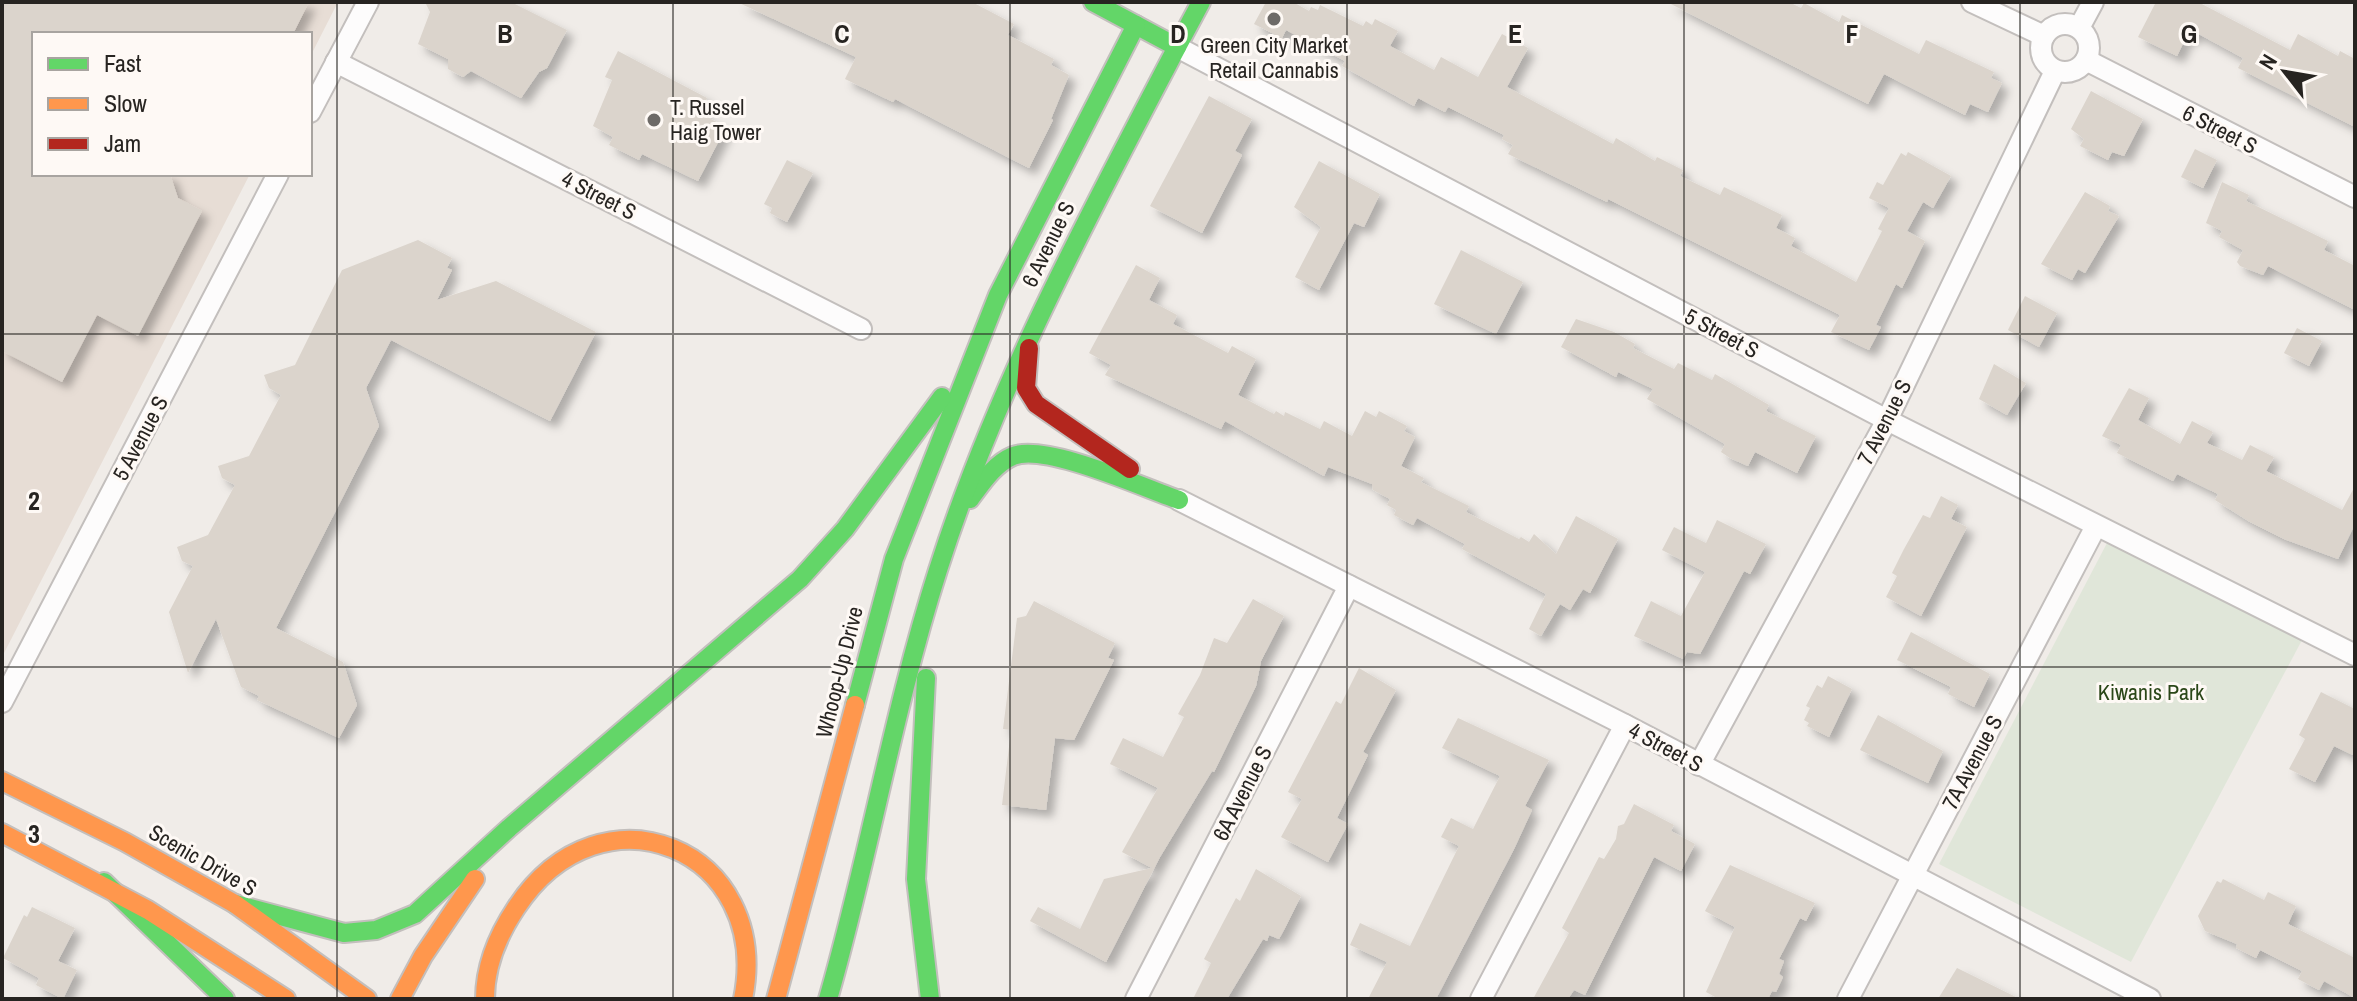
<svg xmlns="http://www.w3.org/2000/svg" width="2357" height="1001" viewBox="0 0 2357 1001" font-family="'Archivo Narrow',sans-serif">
	<defs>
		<filter id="shadow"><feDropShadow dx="7" dy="7" stdDeviation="4" flood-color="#0004"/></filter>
	</defs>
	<rect width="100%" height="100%" fill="#f0ece8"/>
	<polygon fill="#e7ddd5" points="2,2 338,2 310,57 310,34 34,34 34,174 250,174 2,657"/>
	<polygon fill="#e0e6d9" points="2107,543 2302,640 2131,962 1939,864"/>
	<g fill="#dbd4cc" filter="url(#shadow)">
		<polygon points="2,2 309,2 293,34 34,34 34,174 170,174 178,198 202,211 138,336 97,315 62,382 2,351"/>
		<polygon points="425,2 511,2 567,30 547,68 539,72 521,98 471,71 463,77 448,69 448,59 418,44 430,12"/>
		<polygon points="737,2 972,2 1014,24 1008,35 1054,59 1051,65 1069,75 1051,119 1053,120 1029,168 895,99 893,102 845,79 856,57"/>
		<polygon points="1266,2 1293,2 1309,11 1311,7 1318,10 1320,5 1363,26 1366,21 1372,25 1375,19 1398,31 1390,46 1434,70 1441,57 1478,77 1502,34 1528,48 1507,87 1613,144 1616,138 1655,161 1657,157 1683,170 1680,176 1720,195 1724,187 1782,215 1776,228 1795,238 1791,246 1856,282 1882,231 1878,229 1889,208 1869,198 1877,182 1883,185 1901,153 1906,156 1908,152 1951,176 1933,208 1923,202 1907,231 1925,241 1902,288 1896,284 1876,325 1881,327 1869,350 1831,332 1840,315 1608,199 1607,202 1508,154 1513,145 1502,139 1504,135 1448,107 1445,112 1418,98 1414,106 1342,66 1345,61 1286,30 1282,38 1254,24"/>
		<polygon points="1667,2 1789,2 1801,8 1804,3 1839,22 1842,15 1919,54 1926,40 1994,72 1991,78 2002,83 1988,112 1970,104 1965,115 1884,74 1868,104"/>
		<polygon points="2156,2 2198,2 2290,50 2298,34 2338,56 2340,51 2355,59 2355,127 2238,68 2243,58 2195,32 2193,38 2187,35 2177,56 2138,37"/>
		<polygon points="618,51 707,98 701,114 726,127 698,181 642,154 639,160 609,145 613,137 593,126 612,80 605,77"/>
		<polygon points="2091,91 2143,119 2124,156 2112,152 2108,160 2080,146 2084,139 2071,129"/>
		<polygon points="1209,96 1252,119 1235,151 1242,155 1202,233 1150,206"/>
		<polygon points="2195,149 2217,160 2203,188 2181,177"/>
		<polygon points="787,160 813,173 787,222 770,213 772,208 764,204"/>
		<polygon points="1319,161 1380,194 1364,227 1354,223 1319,290 1295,277 1321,227 1294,207"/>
		<polygon points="2222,182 2249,195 2246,201 2328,241 2324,250 2355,266 2355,310 2268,266 2263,275 2240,266 2237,262 2243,250 2219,237 2222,231 2206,223"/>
		<polygon points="2085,192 2110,206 2108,211 2119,216 2085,273 2078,269 2072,280 2041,264"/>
		<polygon points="418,240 452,258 447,268 452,270 437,300 496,281 596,332 550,421 391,340 366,388 379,426 276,628 343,662 357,705 339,738 257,700 259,696 241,687 216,619 188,673 169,612 193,566 182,561 177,547 208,535 235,485 222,478 218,466 249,456 281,395 269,388 264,375 295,365 342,270"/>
		<polygon points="1461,250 1523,282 1496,334 1434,304"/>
		<polygon points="1136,265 1160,278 1149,300 1177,315 1173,324 1228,353 1232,346 1256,359 1238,395 1274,414 1276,411 1284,416 1285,412 1320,429 1324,421 1352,436 1365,411 1376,417 1379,411 1407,426 1404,431 1415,437 1401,466 1424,478 1421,482 1469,506 1466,512 1519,539 1521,537 1529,542 1534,534 1556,554 1576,516 1618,539 1590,593 1583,589 1570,610 1560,604 1541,636 1529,629 1546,594 1462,549 1465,544 1417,518 1413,525 1394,515 1396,510 1387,505 1390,499 1373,490 1372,484 1328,467 1324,476 1225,421 1221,429 1105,375 1111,365 1089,353"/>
		<polygon points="2025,296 2057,313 2039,347 2008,330"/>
		<polygon points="1576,319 1614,332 1635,344 1633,348 1674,369 1678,363 1712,380 1715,374 1769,405 1766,411 1816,436 1797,473 1755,452 1748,466 1730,458 1721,452 1725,444 1647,399 1653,389 1618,372 1616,377 1561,347"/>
		<polygon points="2297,328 2322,341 2309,366 2284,353"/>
		<polygon points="1994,364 2026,383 2007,415 1979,399"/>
		<polygon points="2129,388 2149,398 2138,420 2180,444 2192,421 2213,432 2207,443 2242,460 2250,445 2274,457 2266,471 2342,510 2355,486 2355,524 2338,559 2284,539 2250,522 2215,500 2218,494 2177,474 2173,481 2117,453 2121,445 2102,436"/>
		<polygon points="1941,496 1958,505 1951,519 1967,527 1921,616 1886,597 1897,576 1892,573 1904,549 1923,515 1930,518"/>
		<polygon points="1717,520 1766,544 1750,574 1744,571 1700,654 1687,652 1683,659 1634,636 1651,601 1681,616 1705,572 1662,550 1674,527 1706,543"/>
		<polygon points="1253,599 1284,616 1261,661 1256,686 1214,772 1212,771 1160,857 1106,962 1030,921 1038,907 1080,929 1104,879 1152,868 1122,852 1158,788 1110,764 1123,738 1163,757 1184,717 1178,714 1200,675 1214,638 1227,643"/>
		<polygon points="1034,601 1115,643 1108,658 1114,660 1074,740 1055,738 1046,810 1002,805 1011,730 1003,729 1017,618 1026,616"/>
		<polygon points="1911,632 1990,674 1974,707 1948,694 1951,687 1897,660"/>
		<polygon points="1359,668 1396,690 1363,752 1368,755 1337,818 1348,824 1328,862 1281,837 1302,799 1288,792 1336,701 1341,704"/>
		<polygon points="1828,676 1852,689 1829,737 1807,726 1809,723 1804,720 1810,708 1806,706 1817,685 1822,688"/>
		<polygon points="2321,692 2355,709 2355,756 2334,746 2315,782 2289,769 2305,739 2299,735"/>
		<polygon points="1878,715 1943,751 1928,783 1860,750"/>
		<polygon points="1458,718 1549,760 1525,806 1532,810 1514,849 1436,999 1368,999 1387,962 1350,945 1360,923 1410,946 1459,846 1441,837 1451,818 1473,829 1500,776 1442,748"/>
		<polygon points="1634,804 1674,825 1671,831 1695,844 1681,871 1654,857 1585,995 1574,990 1568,999 1533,999 1569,933 1562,928 1599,857 1604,859 1616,839 1618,826 1624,824"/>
		<polygon points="1730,865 1815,903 1806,921 1800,918 1779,959 1784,961 1779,974 1783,977 1776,992 1772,991 1768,999 1719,999 1706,992 1735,927 1705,911"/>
		<polygon points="1256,869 1301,896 1286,926 1279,939 1269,935 1267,941 1263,939 1227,999 1193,999 1211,963 1204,959 1236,898 1240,901"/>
		<polygon points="2223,879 2264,900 2268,892 2296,906 2288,924 2355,958 2355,998 2324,981 2319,990 2298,979 2302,971 2260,950 2256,958 2236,948 2237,944 2205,931 2198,916 2217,881 2221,883"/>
		<polygon points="32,907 75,928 58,961 77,970 63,999 36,985 39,978 3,958 24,915 27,917"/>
		<polygon points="1957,968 2020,999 1938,999"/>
	</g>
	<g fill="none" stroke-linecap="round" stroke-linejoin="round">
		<g stroke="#c3bfbd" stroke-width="24">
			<g id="street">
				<polyline points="1972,2 2044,36"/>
				<circle cx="2065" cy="48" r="24"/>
				<polyline points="2079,28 2093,2"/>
				<polyline points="1177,47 1887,420 2355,655"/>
				<polyline points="2086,60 2355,197"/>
				<polyline points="336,62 861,329"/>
				<polyline points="310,112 368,2"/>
				<polyline points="1179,500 1625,725 2150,999"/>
				<polyline points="2,702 278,174"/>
				<polyline points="1699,765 1887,420 2055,71"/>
				<polyline points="1136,999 1349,586"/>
				<polyline points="1481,999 1625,725"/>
				<polyline points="1848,999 2096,526"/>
			</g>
		</g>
		<g stroke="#c3bfbd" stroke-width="22">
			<g id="fast">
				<polyline points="1093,2 1177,47 1201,2"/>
				<path d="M970 499C982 483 994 464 1013 456 1046 443 1144 488 1179 500"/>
				<polyline points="926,678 916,879 930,999"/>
				<polyline points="855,705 894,559 998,295 1136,25"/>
				<polyline points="104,882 225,999"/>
				<polyline points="235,904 344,933 376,930 415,914 509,828 800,579 845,529 942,397"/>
				<path d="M828 999C869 857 893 711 938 570 996 387 1088 217 1177 47"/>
			</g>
		</g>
		<g stroke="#c3bfbd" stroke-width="22">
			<g id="slow">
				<polyline points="2,781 125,842 235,904 367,999"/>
				<polyline points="2,833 148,910 286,999"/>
				<polyline points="400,999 423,956 475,879"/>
				<path d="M485 999C485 966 498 935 516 908 602 777 773 850 743 999"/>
				<polyline points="776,999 855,705"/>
			</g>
		</g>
		<g stroke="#c3bfbd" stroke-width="22">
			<polyline id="jam" points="1029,348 1026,388 1036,404 1130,469"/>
		</g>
		<use href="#street" stroke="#fdfcfc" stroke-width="20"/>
		<use href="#fast" stroke="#63d668" stroke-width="18"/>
		<use href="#slow" stroke="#ff974d" stroke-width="18"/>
		<use href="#jam" stroke="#b3261e" stroke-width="18"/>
	</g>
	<path fill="none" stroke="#272421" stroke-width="2" stroke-opacity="0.55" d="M337 2V999M673 2V999M1010 2V999M1347 2V999M1684 2V999M2020 2V999M2 334H2355M2 667H2355"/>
	<g fill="#6d6a67" stroke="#fef9f5" stroke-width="3">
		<circle cx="1274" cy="19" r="8"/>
		<circle cx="654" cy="120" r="8"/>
	</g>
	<g text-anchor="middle" stroke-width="6" stroke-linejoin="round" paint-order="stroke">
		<g font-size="22" fill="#272421" stroke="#fef9f5">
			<text x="1274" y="53">Green City Market<tspan x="1274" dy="25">Retail Cannabis</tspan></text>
			<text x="670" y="115" text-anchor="start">T. Russel<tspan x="670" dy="25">Haig Tower</tspan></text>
		</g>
		<g font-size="22" fill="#272421" stroke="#fef9f5">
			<text transform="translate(2220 129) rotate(27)" y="8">6 Street S</text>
			<text transform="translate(599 195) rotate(27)" y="8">4 Street S</text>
			<text transform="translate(1048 244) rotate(-64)" y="8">6 Avenue S</text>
			<text transform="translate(1722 333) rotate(28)" y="8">5 Street S</text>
			<text transform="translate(1884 422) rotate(-63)" y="8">7 Avenue S</text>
			<text transform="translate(140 438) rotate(-62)" y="8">5 Avenue S</text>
			<text transform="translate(839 672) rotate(-76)" y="8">Whoop-Up Drive</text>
			<text transform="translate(1666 747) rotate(28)" y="8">4 Street S</text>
			<text transform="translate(1972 762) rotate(-62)" y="8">7A Avenue S</text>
			<text transform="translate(1242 793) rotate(-63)" y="8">6A Avenue S</text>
			<text transform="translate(203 860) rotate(30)" y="8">Scenic Drive S</text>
		</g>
		<g font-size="22" fill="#2a4718" stroke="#fef9f5">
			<text x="2151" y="700">Kiwanis Park</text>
		</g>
	</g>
	<g font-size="26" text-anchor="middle" font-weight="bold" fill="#272421" stroke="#fef9f5" stroke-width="6" stroke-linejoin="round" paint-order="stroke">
		<text x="505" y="43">B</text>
		<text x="842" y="43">C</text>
		<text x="1178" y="43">D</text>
		<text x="1515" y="43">E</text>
		<text x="1852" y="43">F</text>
		<text x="2189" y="43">G</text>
		<text x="34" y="510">2</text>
		<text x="34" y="843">3</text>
	</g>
	<rect width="2357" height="1001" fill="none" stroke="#272421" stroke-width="8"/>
	<rect x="32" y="32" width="280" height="144" fill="#fef9f5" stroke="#a8a4a0" stroke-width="2"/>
	<rect x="48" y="58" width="40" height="12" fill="#63d668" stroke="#a8a4a0" stroke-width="2"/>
	<text x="104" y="72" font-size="24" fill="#272421">Fast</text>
	<rect x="48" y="98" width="40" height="12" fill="#ff974d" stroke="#a8a4a0" stroke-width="2"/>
	<text x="104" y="112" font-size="24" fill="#272421">Slow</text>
	<rect x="48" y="138" width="40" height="12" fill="#b3261e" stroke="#a8a4a0" stroke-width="2"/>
	<text x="104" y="152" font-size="24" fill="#272421">Jam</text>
	<g transform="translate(2285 72) rotate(301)" stroke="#fef9f5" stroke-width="6" paint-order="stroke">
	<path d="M0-6L14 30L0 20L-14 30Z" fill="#272421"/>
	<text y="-12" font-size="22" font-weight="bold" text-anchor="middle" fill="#272421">N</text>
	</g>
</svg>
